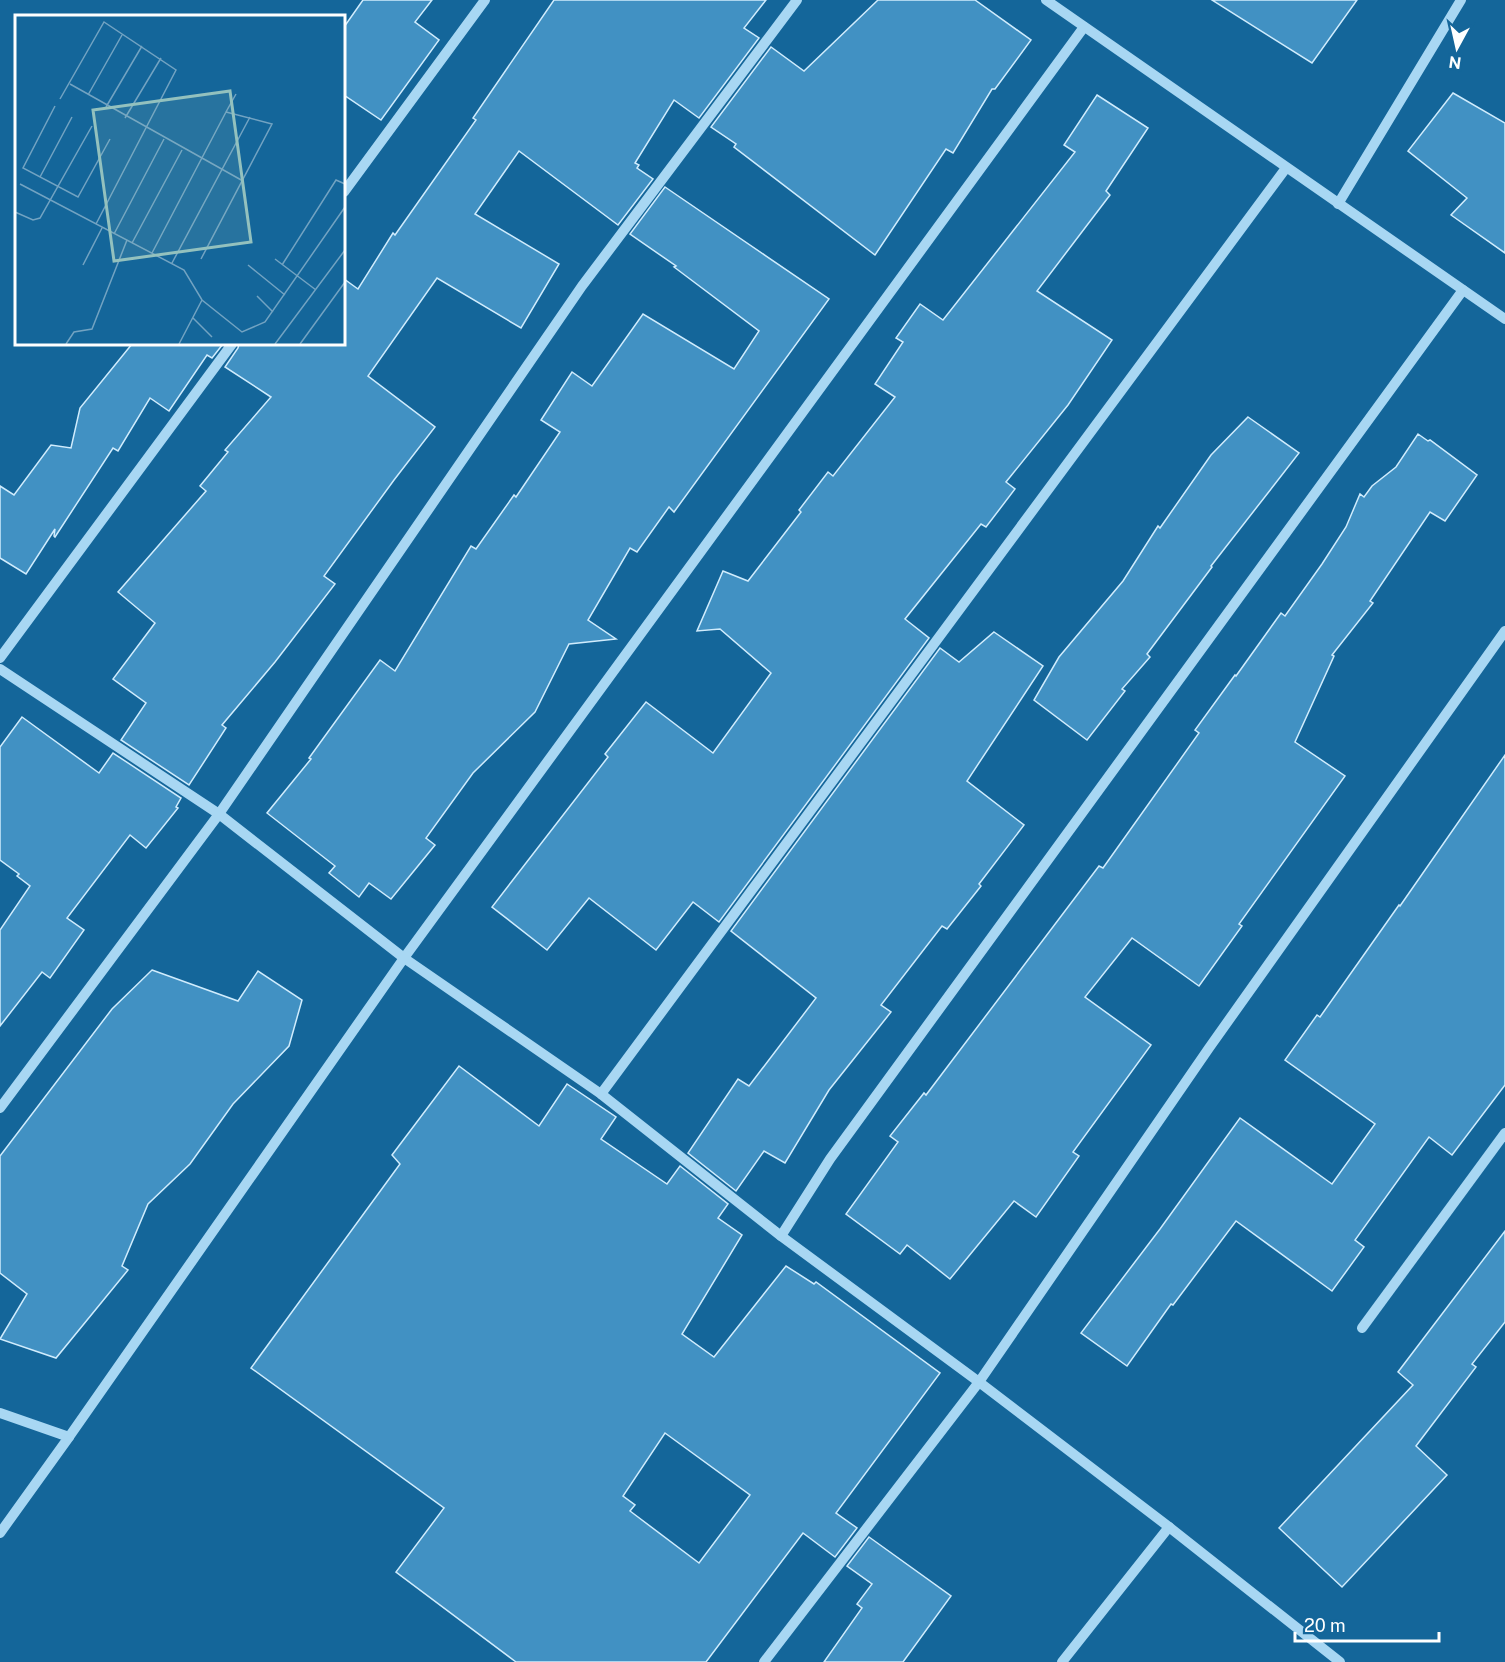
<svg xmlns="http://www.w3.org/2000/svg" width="1505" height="1662" viewBox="0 0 1505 1662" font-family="'Public Sans',sans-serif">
	<rect width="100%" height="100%" fill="#14669a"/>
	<g fill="#4191c3" stroke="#d0ecfd" stroke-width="1.5" fill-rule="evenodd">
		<polygon points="363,0 432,0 415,22 439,40 381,120 344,95 344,27"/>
		<polygon points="554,0 766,0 744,28 759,38 699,118 674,100 635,163 639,165 637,168 653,179 618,225 519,151 475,214 559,264 521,328 437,278 368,376 435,427 394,480 324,576 335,584 275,662 222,725 226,728 189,785 121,740 146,703 113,679 155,623 118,592 206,491 200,486 228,452 225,450 271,397 225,367 238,348 239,344 344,344 344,279 358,289 393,233 395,235 476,120 473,118"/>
		<polygon points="878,0 975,0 1031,40 995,89 992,89 953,153 946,149 875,255 734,147 736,144 711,127 771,47 804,71"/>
		<polygon points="1212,0 1357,0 1312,63"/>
		<polygon points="1453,93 1505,123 1505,253 1451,215 1467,198 1408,151"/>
		<polygon points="1097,95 1148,128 1106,191 1110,195 1037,291 1112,340 1068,405 1006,482 1015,489 986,527 981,524 905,619 929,638 719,922 693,902 656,950 589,898 547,950 492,907 608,757 605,754 646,702 713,753 771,673 720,629 697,631 723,571 748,581 801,512 799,510 828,472 833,476 895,397 875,384 903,342 896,338 920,304 943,320 1075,152 1064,145"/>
		<polygon points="665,187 829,299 674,512 669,507 637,552 630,548 588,620 616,639 569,644 535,712 473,773 426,838 435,845 391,899 369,883 359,897 329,873 335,866 267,813 311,759 309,758 380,660 395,671 471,546 476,549 514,495 516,497 560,432 541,420 572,372 592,386 643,314 734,369 759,331 674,267 676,266 630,234"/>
		<polygon points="132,344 223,344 212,358 207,355 169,411 150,398 118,451 113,448 55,537 54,536 55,529 26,574 0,558 0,486 14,495 51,445 71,448 80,408"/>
		<polygon points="1248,417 1299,453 1211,566 1212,567 1147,654 1150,657 1122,689 1125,691 1087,740 1034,700 1059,657 1123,581 1158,526 1160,528 1211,455"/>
		<polygon points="1418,434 1428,441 1430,440 1477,475 1445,521 1430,512 1370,601 1373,603 1332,655 1334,656 1295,742 1345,776 1239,924 1242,926 1199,986 1132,938 1085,997 1151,1045 1073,1152 1079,1156 1036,1217 1014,1201 950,1279 907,1245 900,1254 846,1214 898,1142 890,1136 924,1093 926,1095 1099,866 1103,868 1199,733 1195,730 1235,675 1236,676 1281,613 1285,616 1322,564 1346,527 1360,494 1364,497 1372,486 1396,467"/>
		<polygon points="994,632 1043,666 967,781 1024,825 979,884 981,886 947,929 942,926 881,1005 891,1012 829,1090 785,1163 764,1151 736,1191 688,1153 738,1079 749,1086 816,998 731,931 940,648 959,662"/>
		<polygon points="22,717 99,773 113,753 181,798 176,807 178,808 146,848 130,835 67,918 84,930 50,978 42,972 0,1026 0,930 30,886 17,876 19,874 0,860 0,747"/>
		<polygon points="1505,755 1505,1085 1452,1155 1429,1137 1355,1240 1364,1247 1332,1291 1236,1221 1173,1305 1171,1304 1127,1366 1081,1333 1160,1229 1240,1118 1332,1184 1375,1124 1285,1060 1317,1015 1320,1017 1399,905 1400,906"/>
		<polygon points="152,970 238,1001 258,971 302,1000 289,1046 233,1104 190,1164 148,1204 122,1266 128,1270 56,1358 0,1339 27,1294 0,1273 0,1156 112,1009"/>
		<path d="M459 1066 539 1126 567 1084 616 1117 601 1139 667 1184 680 1166 728 1204 718 1218 742 1235 682 1334 714 1357 786 1266 814 1284 816 1282 940 1373 836 1513 857 1528 835 1557 803 1533 706 1662H516L396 1572 444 1508 251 1368 400 1164 392 1155ZM665 1433 750 1495 699 1563 630 1511 635 1505 623 1496Z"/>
		<polygon points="1505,1231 1505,1322 1472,1364 1476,1367 1416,1446 1447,1475 1342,1587 1279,1528 1413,1385 1398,1372"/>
		<polygon points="869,1537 951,1596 903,1662 824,1662 862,1608 857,1604 872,1584 847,1566"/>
	</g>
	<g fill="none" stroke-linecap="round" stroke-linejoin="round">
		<g stroke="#a8d7f3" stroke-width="10">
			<polyline points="1046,0 1505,319"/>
			<polyline points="344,192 485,0"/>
			<polyline points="1338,204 1461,0"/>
			<polyline points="0,658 232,344"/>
			<polyline points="0,669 219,814 404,958 601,1094 781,1236 979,1382 1169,1527 1340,1662"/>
			<polyline points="601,1094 1286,168"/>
			<polyline points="0,1108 219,814 582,286 797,0"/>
			<polyline points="781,1236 830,1159 1463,290"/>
			<polyline points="1362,1328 1505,1133"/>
			<polyline points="0,1413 69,1437 0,1533"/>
			<polyline points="69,1437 404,958 1084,27"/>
			<polyline points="764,1662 979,1382 1209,1048 1505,631"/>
			<polyline points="1062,1662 1169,1527"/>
		</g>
	</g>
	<g transform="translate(15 15)">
		<rect width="330" height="330" fill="#14669a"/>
		<path fill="none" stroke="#72a3c2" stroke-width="1.5" d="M55 69 228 166M73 80 107 20M45 84 89 7 161 55 81 209M40 91 8 153 63 182 95 124M91 92 127 31M110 103 146 43M25 162 57 102M5 169 169 255 187 285 227 317 250 307 330 192M0 197 18 205 25 203 77 111M99 219 149 124M117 228 167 135M137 238 211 97M186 244 257 109 211 97 221 79M260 244 301 275M157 248 235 102M68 250 87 213M233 250 270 280M267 250 321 165 330 169M242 281 258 297M178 303 197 322M51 329 59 317 77 314 112 225M164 329 187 285M260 329 330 235M285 329 330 267"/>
		<path fill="#93c1be" fill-opacity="0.15" stroke="#93c1be" stroke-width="3" d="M215 76 236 227 99 246 78 95Z"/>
		<rect width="330" height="330" fill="none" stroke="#fff" stroke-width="3"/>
	</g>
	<g transform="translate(1457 48) rotate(188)" stroke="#14669a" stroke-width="4.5" paint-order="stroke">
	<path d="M0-4.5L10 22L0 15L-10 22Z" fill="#ffffff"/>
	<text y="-9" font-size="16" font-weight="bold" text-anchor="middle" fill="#ffffff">N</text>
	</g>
	<path d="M1295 1632v9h144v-9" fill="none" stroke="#ffffff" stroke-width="3"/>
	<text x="1304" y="1632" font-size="18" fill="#ffffff" stroke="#14669a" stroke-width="4.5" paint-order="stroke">20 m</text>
</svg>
